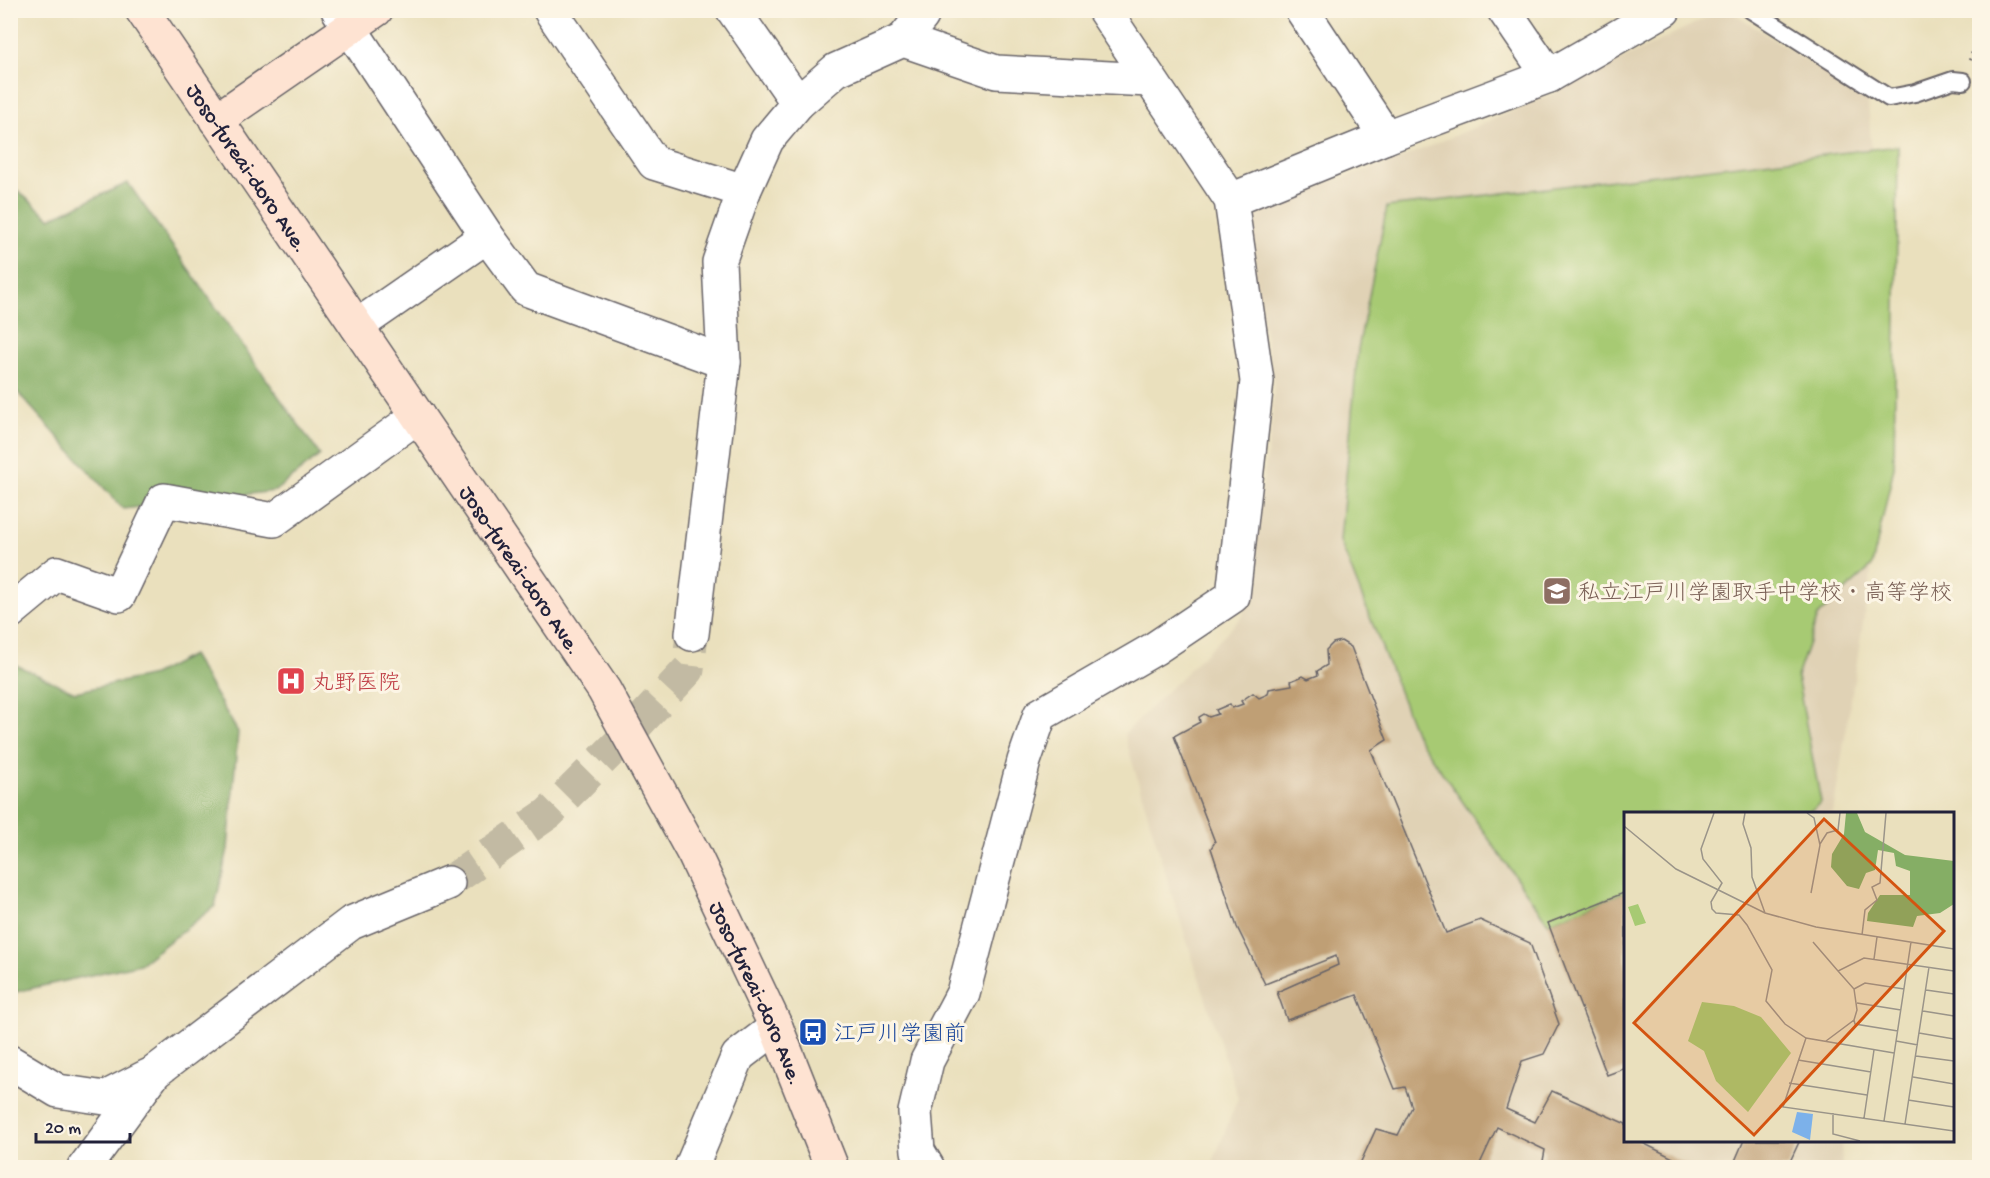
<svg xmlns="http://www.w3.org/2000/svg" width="1990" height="1178" viewBox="0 0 1990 1178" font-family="'Gochi Hand','Klee One',sans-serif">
	<rect width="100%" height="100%" fill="#fcf5e5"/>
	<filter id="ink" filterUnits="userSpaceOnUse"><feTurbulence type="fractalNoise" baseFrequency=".0167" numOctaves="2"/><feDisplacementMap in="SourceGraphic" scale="12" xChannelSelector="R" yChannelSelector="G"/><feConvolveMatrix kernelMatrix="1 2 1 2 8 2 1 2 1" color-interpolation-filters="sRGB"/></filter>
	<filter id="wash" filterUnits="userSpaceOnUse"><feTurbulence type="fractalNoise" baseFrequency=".008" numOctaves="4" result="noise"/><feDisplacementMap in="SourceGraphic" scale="24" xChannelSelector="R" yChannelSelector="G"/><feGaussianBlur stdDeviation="1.35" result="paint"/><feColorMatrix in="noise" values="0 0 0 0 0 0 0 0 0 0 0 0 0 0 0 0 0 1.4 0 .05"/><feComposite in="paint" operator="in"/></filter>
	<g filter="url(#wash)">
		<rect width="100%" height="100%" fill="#eae0bd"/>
		<polygon fill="#e0d2b5" points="1732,12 1868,101 1894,467 1872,566 1833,813 1626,814 1626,1140 1841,1141 1842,1167 1211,1167 1238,1098 1170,889 1124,734 1243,616 1272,424 1274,380 1246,234 1263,204 1395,161 1548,96 1712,15"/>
		<polygon fill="#a7ca73" stroke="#647657" stroke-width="1.5" points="1898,146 1894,467 1872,566 1818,616 1797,677 1821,802 1808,813 1626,814 1625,892 1548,923 1417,737 1340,541 1358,349 1387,207"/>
		<g fill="#85ae65" stroke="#546850" stroke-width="1.5">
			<polygon points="128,183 320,455 275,491 123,509 11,385 11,185 50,218"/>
			<polygon points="192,655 238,732 228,849 215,906 140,964 11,993 11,666 14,664 75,692 153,675"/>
		</g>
		<g id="blocks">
			<g fill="#bf9f74">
				<polygon points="1341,641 1351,647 1387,740 1371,750 1446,933 1480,920 1530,943 1559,1024 1544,1054 1522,1061 1506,1109 1535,1122 1552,1091 1626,1124 1626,1140 1637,1140 1693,1168 1558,1168 1543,1161 1545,1150 1497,1127 1478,1168 1358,1168 1376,1129 1398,1135 1412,1107 1405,1087 1395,1089 1357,995 1287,1020 1277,992 1338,965 1336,956 1265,984 1237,927 1211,848 1215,842 1174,736 1200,722 1199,717 1204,714 1209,717 1218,714 1216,710 1230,704 1232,708 1243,704 1241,701 1253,693 1259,698 1268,694 1269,689 1292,685 1291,681 1303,676 1308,679 1318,675 1317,671 1327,665 1326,650 1333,643"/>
				<polygon points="1626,892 1626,1068 1607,1075 1548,923"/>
				<polygon points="1744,1140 1800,1140 1787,1168 1732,1168"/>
			</g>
		</g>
	</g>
	<g filter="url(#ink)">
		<use href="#blocks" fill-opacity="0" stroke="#686468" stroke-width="1.5"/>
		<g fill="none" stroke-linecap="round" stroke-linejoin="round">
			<polyline stroke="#c2baa3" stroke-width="33" stroke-dasharray="33 16" stroke-linecap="butt" points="448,883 549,813 632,730 688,670 692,634"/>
			<g stroke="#686468" stroke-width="20">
				<polyline id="lane" points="1751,10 1889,98 1915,93 1953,80 1963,81"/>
			</g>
			<g stroke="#686468" stroke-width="36">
				<g id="street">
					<polyline points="338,10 487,236 526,289 724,362 719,262 744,191 767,140 798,103 836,70 903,40 996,72 1149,80"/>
					<polyline points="550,10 654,163 744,191"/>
					<polyline points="733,10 798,103"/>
					<polyline points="1302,10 1386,137"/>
					<polyline points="1504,10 1549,76"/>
					<polyline points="903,40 922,16 918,10"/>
					<polyline points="1231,200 1386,137 1549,76 1664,10"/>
					<polyline points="357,326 487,236"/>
					<polyline points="10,612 57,573 119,595 164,500 274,520 418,416"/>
					<polyline points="692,634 724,362"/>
					<polyline points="10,1062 58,1091 105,1098 148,1076"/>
					<polyline points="84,1168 155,1072 351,923 448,883"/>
					<polyline points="691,1168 738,1056 776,1027"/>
					<polyline points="928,1168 918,1151 915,1112 927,1061 963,993 1024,761 1040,715 1154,649 1233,596 1257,381 1231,200 1104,10"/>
				</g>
			</g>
			<g stroke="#686468" stroke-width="36">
				<g id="secondary">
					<path id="s1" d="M142 10 604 690 694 854 776 1027 832 1168"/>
					<polyline points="216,120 376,10"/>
				</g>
			</g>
			<polyline stroke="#686468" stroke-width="4" stroke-dasharray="1.5 4.5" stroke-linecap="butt" points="1970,60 1976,43 1979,10"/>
			<use href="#lane" stroke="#fff" stroke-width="16"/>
			<use href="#street" stroke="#fff" stroke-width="33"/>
			<use href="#secondary" stroke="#fee3d2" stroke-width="33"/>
		</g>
	</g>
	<defs>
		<g id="school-square" transform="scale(1.5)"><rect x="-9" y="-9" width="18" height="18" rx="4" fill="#8d6e63" stroke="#fcf5e5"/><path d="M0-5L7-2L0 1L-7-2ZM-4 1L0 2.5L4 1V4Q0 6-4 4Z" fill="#fff"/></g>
		<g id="hospital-square" transform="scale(1.5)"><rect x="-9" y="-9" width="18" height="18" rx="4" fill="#e0444e" stroke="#fcf5e5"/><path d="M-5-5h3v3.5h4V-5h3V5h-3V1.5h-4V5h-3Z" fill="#fff"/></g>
		<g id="bus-square" transform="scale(1.5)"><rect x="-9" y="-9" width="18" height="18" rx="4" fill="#1a4fb4" stroke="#fcf5e5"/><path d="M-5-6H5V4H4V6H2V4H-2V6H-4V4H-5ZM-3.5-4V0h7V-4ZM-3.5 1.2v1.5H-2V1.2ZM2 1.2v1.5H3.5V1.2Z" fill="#fff"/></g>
	</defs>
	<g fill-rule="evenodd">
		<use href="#school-square" x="1557" y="591"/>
		<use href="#hospital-square" x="291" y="681"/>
		<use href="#bus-square" x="813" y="1032"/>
	</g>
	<g text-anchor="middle" stroke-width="6" stroke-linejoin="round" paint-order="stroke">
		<g font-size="22" fill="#22223b" stroke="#fcf5e5">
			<text dy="8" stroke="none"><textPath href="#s1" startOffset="190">Joso-fureai-doro Ave.</textPath></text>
			<text dy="8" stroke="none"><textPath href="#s1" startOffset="676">Joso-fureai-doro Ave.</textPath></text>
			<text dy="8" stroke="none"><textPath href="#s1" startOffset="1162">Joso-fureai-doro Ave.</textPath></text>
		</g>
		<g font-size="22" fill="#785e54" stroke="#fcf5e5" text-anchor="start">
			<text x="1578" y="599">私立江戸川学園取手中学校・高等学校</text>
		</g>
		<g font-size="22" fill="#be3a42" stroke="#fcf5e5" text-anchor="start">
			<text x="312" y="689">丸野医院</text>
		</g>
		<g font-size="22" fill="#164399" stroke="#fcf5e5" text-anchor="start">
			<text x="834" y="1040">江戸川学園前</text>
		</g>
	</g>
	<g transform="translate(1624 812)">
		<rect width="330" height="330" fill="#eae0bd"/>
		<path d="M14 92 22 111 11 114 4 95ZM78 190 110 194 137 205 167 241 124 300 92 269 80 239 64 229Z" fill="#a7ca73"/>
		<path d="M222 1H233L241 20 281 43 330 49V92L316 101 293 104 289 115 243 109 244 101 256 83H286V59L272 54 270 41 254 38 251 58 242 61 235 77 223 74 207 55 208 42 220 22Z" fill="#85ae65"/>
		<path d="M173 300 189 302 186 328 168 320Z" fill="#7cb1ea"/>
		<path fill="none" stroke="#9a9489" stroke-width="1.5" d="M90 1 77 37 79 47 98 71 87 90 88 97 92 101 115 103 123 113 148 158 142 189 161 212 182 226 270 241M121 1 119 12 127 36 128 65 141 101M183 1 190 6 196 33 187 81M0 14 52 57 141 101 192 115 330 137M196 32 203 21 214 18 216 1M238 123 241 98 253 88 248 75 256 71 262 1M189 130 214 159M250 147 253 125M230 177 241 171 280 177M302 178 330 182M233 191 277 198M299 199 330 204M230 208 231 212 274 219M295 221 330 227M182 226 159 295 330 319M202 229 230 208 233 198 230 177 214 159 240 146 330 159M272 229 294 233M292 244 330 249M174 248 247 260M289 265 330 272M165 271 243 283M284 288 330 295M209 301V322L236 329M240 306 250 238M260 309 287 130M281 312 305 155"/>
		<path fill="#d45411" fill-opacity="0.15" stroke="#d45411" stroke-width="3" d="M200 7 320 119 130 323 10 211Z"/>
		<rect width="330" height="330" fill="none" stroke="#22223b" stroke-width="3"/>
	</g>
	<rect width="1990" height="1178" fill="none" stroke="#fcf5e5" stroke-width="36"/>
	<path d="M36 1133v9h94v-9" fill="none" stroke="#22223b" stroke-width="3"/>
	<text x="45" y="1133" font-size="18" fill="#22223b" stroke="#fcf5e5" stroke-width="4.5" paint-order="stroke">20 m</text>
</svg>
